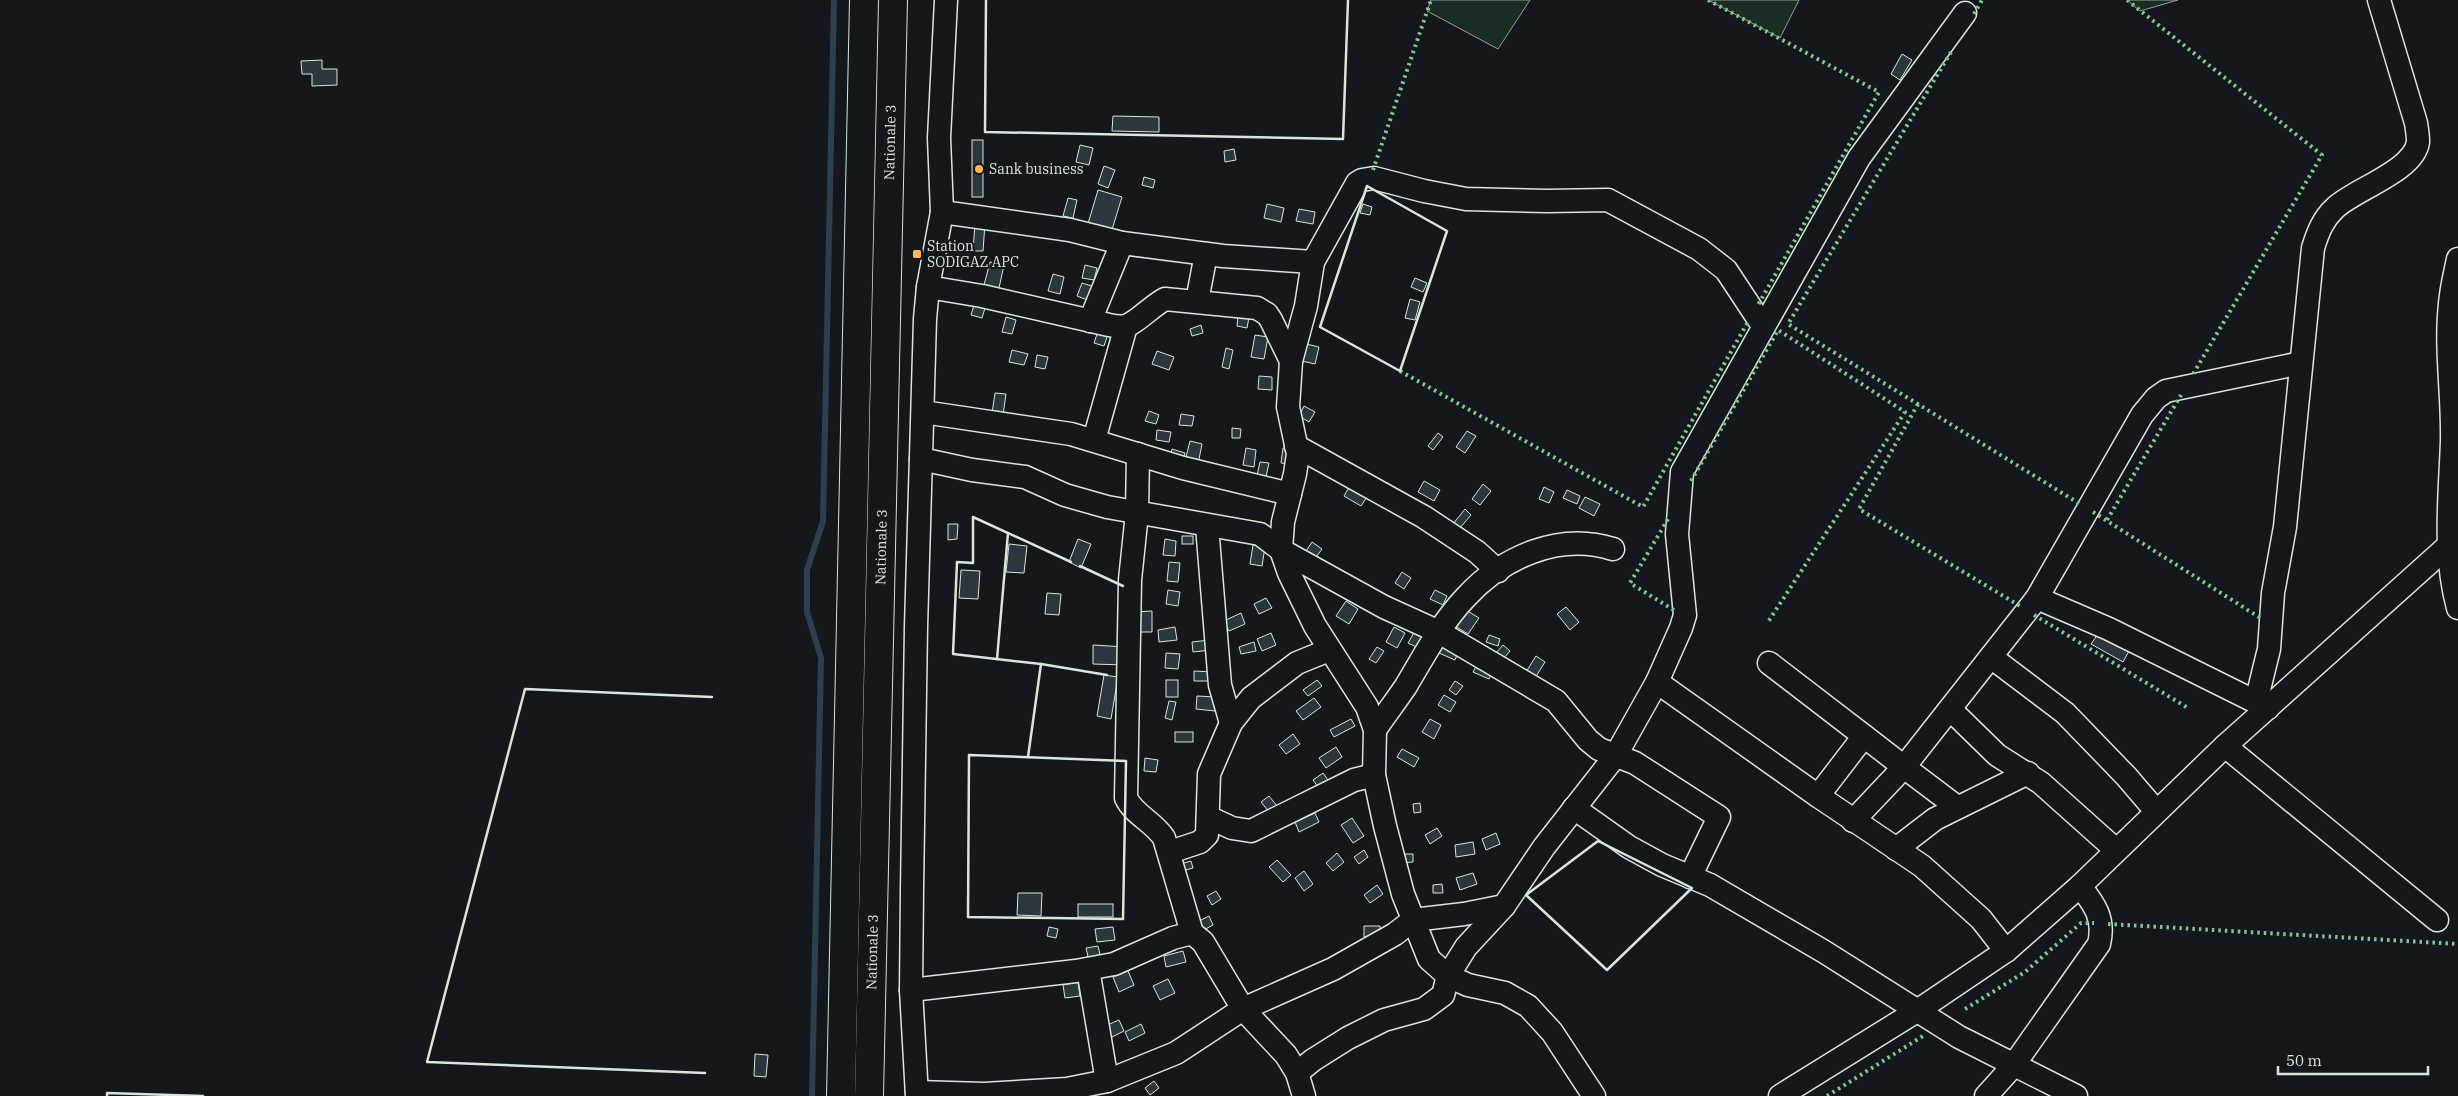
<svg xmlns="http://www.w3.org/2000/svg" width="2458" height="1096" viewBox="0 0 2458 1096" font-family="'IBM Plex Serif',serif">
	<rect width="100%" height="100%" fill="#14181c"/>
	<g fill="#1a2d24" stroke="#939e99">
		<polygon points="1431,0 1530,0 1498,49 1427,11"/>
		<polygon points="1708,0 1799,0 1780,38"/>
		<polygon points="2127,0 2178,0 2140,11"/>
	</g>
	<g fill="none" stroke-linecap="round" stroke-linejoin="round">
		<polyline stroke="#2f3f4d" stroke-width="6" points="812,1096 821,658 807,612 807,570 823,521 834,0"/>
	</g>
	<g fill="#2c363c" stroke="#d8e6dc">
		<polygon points="1902,54 1912,60 1900,80 1891,74"/>
		<polygon points="322,60 322,69 337,69 337,85 312,86 312,74 302,74 301,61"/>
		<polygon points="1113,116 1159,117 1159,132 1112,131"/>
		<rect x="972" y="140" width="11" height="57"/>
		<polygon points="1080,145 1093,148 1089,165 1076,162"/>
		<polygon points="1234,149 1236,160 1225,162 1224,151"/>
		<polygon points="1104,166 1115,170 1108,188 1098,184"/>
		<polygon points="1144,177 1155,180 1153,188 1142,185"/>
		<polygon points="1098,190 1122,197 1111,233 1087,227"/>
		<polygon points="1068,198 1077,200 1073,218 1063,216"/>
		<polygon points="1267,204 1284,208 1281,222 1264,218"/>
		<polygon points="1363,204 1372,207 1370,215 1360,213"/>
		<polygon points="1299,209 1315,212 1313,224 1296,221"/>
		<polygon points="975,223 985,223 983,251 973,251"/>
		<polygon points="990,262 1004,265 999,288 984,285"/>
		<polygon points="1085,265 1097,268 1094,280 1082,278"/>
		<polygon points="1053,274 1064,277 1060,294 1048,291"/>
		<polygon points="1415,278 1427,283 1423,292 1411,287"/>
		<polygon points="1082,283 1095,287 1090,301 1077,296"/>
		<polygon points="1410,299 1420,302 1415,320 1405,318"/>
		<polygon points="974,305 985,308 982,318 971,315"/>
		<polygon points="1238,316 1249,317 1247,328 1237,326"/>
		<polygon points="1006,317 1016,320 1012,334 1002,332"/>
		<polygon points="1201,325 1203,333 1192,336 1190,329"/>
		<polygon points="1098,331 1108,334 1104,346 1094,343"/>
		<polygon points="1255,335 1268,337 1264,359 1251,357"/>
		<polygon points="1306,344 1319,347 1315,364 1302,361"/>
		<polygon points="1226,348 1233,350 1229,369 1222,367"/>
		<polygon points="1012,350 1028,354 1024,365 1009,362"/>
		<polygon points="1157,351 1174,357 1169,370 1152,364"/>
		<polygon points="1037,355 1048,357 1045,369 1035,367"/>
		<polygon points="1259,376 1272,377 1272,390 1258,389"/>
		<polygon points="995,393 1006,394 1003,415 992,413"/>
		<polygon points="1304,406 1315,412 1309,422 1299,416"/>
		<polygon points="1149,411 1159,415 1156,424 1145,421"/>
		<polygon points="1181,414 1194,416 1192,426 1179,425"/>
		<polygon points="1232,428 1241,429 1240,438 1232,438"/>
		<polygon points="1157,430 1171,432 1169,442 1156,440"/>
		<polygon points="1467,431 1476,436 1465,453 1456,447"/>
		<polygon points="1438,433 1443,437 1433,450 1428,446"/>
		<polygon points="1190,441 1202,444 1198,464 1185,461"/>
		<polygon points="1246,448 1256,450 1254,467 1243,465"/>
		<polygon points="1283,448 1291,449 1289,464 1281,463"/>
		<polygon points="1172,449 1185,453 1182,462 1170,458"/>
		<polygon points="1260,462 1269,463 1265,481 1256,480"/>
		<polygon points="1424,481 1440,490 1434,501 1418,492"/>
		<polygon points="1351,484 1369,494 1361,506 1344,496"/>
		<polygon points="1483,484 1491,491 1480,505 1472,499"/>
		<polygon points="1544,487 1554,492 1549,503 1539,499"/>
		<polygon points="1567,490 1580,496 1577,504 1563,498"/>
		<polygon points="1585,497 1600,504 1594,516 1579,508"/>
		<polygon points="1465,509 1471,515 1459,529 1453,524"/>
		<polygon points="948,524 958,524 957,539 948,540"/>
		<rect x="1182" y="536" width="11" height="8"/>
		<polygon points="1078,539 1091,544 1081,568 1069,562"/>
		<polygon points="1165,539 1176,541 1175,556 1163,555"/>
		<polygon points="1312,542 1322,549 1313,561 1304,554"/>
		<polygon points="1009,544 1027,546 1024,573 1006,572"/>
		<polygon points="1253,545 1265,547 1262,566 1250,564"/>
		<polygon points="1169,562 1180,563 1178,582 1167,581"/>
		<polygon points="961,570 980,571 978,599 959,598"/>
		<polygon points="1402,572 1411,578 1404,589 1395,583"/>
		<polygon points="1168,590 1180,592 1178,606 1166,604"/>
		<polygon points="1435,590 1447,596 1443,605 1430,599"/>
		<polygon points="1047,593 1061,594 1059,615 1045,614"/>
		<polygon points="1266,598 1272,608 1259,614 1254,604"/>
		<polygon points="1346,601 1358,609 1349,624 1336,616"/>
		<polygon points="1566,607 1579,622 1570,630 1557,614"/>
		<polygon points="1466,610 1479,618 1468,634 1455,626"/>
		<polygon points="1152,611 1152,632 1134,632 1134,612"/>
		<polygon points="1241,613 1245,624 1229,631 1224,621"/>
		<polygon points="1175,627 1177,640 1159,642 1158,630"/>
		<polygon points="1394,627 1405,633 1397,648 1386,642"/>
		<polygon points="1415,631 1429,638 1423,650 1408,643"/>
		<polygon points="1271,633 1276,645 1262,651 1257,639"/>
		<polygon points="2098,634 2129,651 2123,662 2091,644"/>
		<polygon points="1489,635 1500,639 1498,646 1486,642"/>
		<polygon points="1210,640 1211,650 1193,652 1192,642"/>
		<polygon points="1254,642 1256,651 1241,654 1239,647"/>
		<polygon points="1443,643 1459,650 1455,660 1439,653"/>
		<polygon points="1093,645 1125,647 1124,665 1093,664"/>
		<polygon points="1503,645 1510,651 1503,659 1496,653"/>
		<polygon points="1377,647 1384,651 1376,663 1369,659"/>
		<polygon points="1166,653 1180,654 1178,669 1165,668"/>
		<polygon points="1536,656 1545,662 1535,678 1526,672"/>
		<polygon points="1478,663 1493,670 1489,679 1473,672"/>
		<polygon points="1194,671 1213,672 1212,681 1194,681"/>
		<polygon points="1104,675 1118,677 1111,719 1097,716"/>
		<rect x="1166" y="680" width="12" height="17"/>
		<polygon points="1317,680 1322,686 1308,696 1303,690"/>
		<polygon points="1455,681 1463,686 1456,695 1449,690"/>
		<polygon points="1444,695 1456,702 1450,712 1438,705"/>
		<polygon points="1197,696 1216,697 1215,711 1196,709"/>
		<polygon points="1314,698 1321,707 1303,720 1296,711"/>
		<polygon points="1169,701 1176,702 1172,720 1165,718"/>
		<polygon points="1351,719 1355,726 1334,737 1330,730"/>
		<polygon points="1430,719 1441,725 1434,739 1422,732"/>
		<rect x="1175" y="732" width="18" height="10"/>
		<polygon points="1293,734 1300,744 1286,754 1279,745"/>
		<polygon points="1336,747 1342,757 1326,768 1319,758"/>
		<polygon points="1402,749 1419,758 1414,767 1397,757"/>
		<polygon points="1145,758 1158,760 1156,772 1144,771"/>
		<polygon points="1323,773 1328,780 1318,787 1313,780"/>
		<polygon points="1269,796 1277,806 1269,812 1261,802"/>
		<polygon points="1420,803 1421,812 1414,813 1413,804"/>
		<polygon points="1315,813 1319,822 1299,832 1295,822"/>
		<polygon points="1352,818 1364,836 1353,843 1341,825"/>
		<polygon points="1437,828 1442,836 1430,844 1425,835"/>
		<polygon points="1496,833 1500,844 1486,850 1482,839"/>
		<polygon points="1473,842 1475,854 1456,857 1455,845"/>
		<polygon points="1364,850 1368,857 1359,864 1354,857"/>
		<polygon points="1337,853 1344,862 1333,871 1326,863"/>
		<polygon points="1402,854 1413,854 1413,862 1402,863"/>
		<polygon points="1277,860 1291,875 1283,882 1269,867"/>
		<polygon points="1191,861 1193,868 1179,872 1177,865"/>
		<polygon points="1304,871 1313,884 1304,891 1295,878"/>
		<polygon points="1473,873 1477,884 1460,890 1456,878"/>
		<polygon points="1442,884 1443,893 1433,893 1433,885"/>
		<polygon points="1377,885 1383,894 1370,903 1364,895"/>
		<polygon points="1216,891 1221,899 1212,905 1207,896"/>
		<polygon points="1018,893 1042,893 1041,916 1017,915"/>
		<rect x="1078" y="904" width="35" height="13"/>
		<polygon points="1209,916 1213,925 1202,931 1197,922"/>
		<polygon points="1364,926 1380,926 1380,936 1364,937"/>
		<polygon points="1049,927 1058,929 1056,938 1047,936"/>
		<polygon points="1113,927 1115,940 1097,942 1095,929"/>
		<polygon points="1098,946 1102,963 1090,965 1086,948"/>
		<polygon points="1183,951 1186,962 1166,967 1164,956"/>
		<polygon points="1128,971 1134,985 1119,992 1113,977"/>
		<polygon points="1168,979 1175,993 1160,1000 1153,986"/>
		<polygon points="1078,982 1080,996 1065,998 1063,985"/>
		<polygon points="1119,1020 1124,1031 1110,1038 1105,1026"/>
		<polygon points="1141,1024 1145,1033 1129,1041 1125,1032"/>
		<polygon points="755,1054 768,1055 766,1077 754,1076"/>
		<polygon points="1154,1081 1159,1088 1150,1095 1145,1088"/>
	</g>
	<g fill="none" stroke-linecap="round" stroke-linejoin="round">
		<g stroke="#d8e6dc" stroke-width="25">
			<g id="minor">
				<polyline points="942,212 1070,230 1122,243 1223,256 1313,262"/>
				<path d="M2458 259C2455 274 2451 289 2450 304 2445 349 2453 395 2452 441 2450 497 2443 553 2458 608"/>
				<path d="M928 287 982 296 1109 325C1114 326 1120 327 1125 326 1135 324 1153 305 1165 299L1257 308 1267 314 1271 320 1291 361"/>
				<polyline points="1197,301 1206,254"/>
				<polyline points="1090,321 1122,243"/>
				<polyline points="923,412 1071,434 1183,468 1290,494"/>
				<polyline points="1094,440 1126,326"/>
				<polyline points="1296,446 1424,517 1477,552 1498,571"/>
				<path d="M1138 454 1137 513 1130 580 1126 798C1134 815 1154 822 1164 838L1192 933"/>
				<polyline points="921,459 972,470 1025,477 1065,495 1107,507 1260,534 1281,550 1384,607 1439,632 1556,701 1588,740 1599,749 1635,763 1719,817 1690,877"/>
				<polyline points="1207,526 1220,685 1231,723"/>
				<polyline points="2037,598 2109,629 2268,708"/>
				<polyline points="1991,657 2065,713 2126,776 2156,811"/>
				<polyline points="1769,663 1864,736"/>
				<polyline points="1657,682 1818,796 1922,866 1981,919 2006,951"/>
				<path d="M2256 702 2269 649 2273 593 2285 527 2313 248C2318 232 2323 219 2335 208 2355 189 2414 171 2418 142 2418 136 2417 129 2416 123L2379 0"/>
				<polyline points="1950,709 1997,755 2041,783 2116,850"/>
				<path d="M1375 730C1385 715 1396 701 1406 686 1424 656 1441 623 1466 597 1503 557 1559 532 1613 549"/>
				<polyline points="2225,746 2437,920"/>
				<polyline points="1818,796 1864,736 1904,767 2037,598 2142,415 2156,398 2166,391 2301,363"/>
				<polyline points="1574,808 1629,847 1662,865 1710,885 1823,951 1959,1037 2076,1096"/>
				<polyline points="1208,817 1232,828 1251,831 1354,780 1374,775"/>
				<polyline points="1853,821 1904,767 1957,807"/>
				<polyline points="1896,849 1935,819 2028,773"/>
				<polyline points="1170,852 1200,842 1207,835 1209,774 1231,723 1251,698 1297,663 1329,650"/>
				<polyline points="1088,969 1107,1081"/>
				<polyline points="911,990 1076,971 1114,964 1173,938 1192,933 1203,942 1243,1009 1286,1055 1297,1073 1304,1096"/>
				<polyline points="1297,1073 1313,1060 1348,1038 1384,1020 1424,1009 1443,995 1448,976 1466,947 1504,906 1544,847 1616,755 1657,682 1681,628 1685,615 1677,534 1682,472 1859,158 1965,13"/>
				<polyline points="917,1092 984,1094 1067,1089 1107,1081 1176,1053 1243,1009 1333,969 1395,934 1413,920 1464,914 1504,906"/>
				<polyline points="917,1096 911,990 912,890 916,627 925,319 928,287 942,212 939,138 946,0"/>
				<polyline points="1594,1096 1552,1032 1528,1006 1505,993 1468,985 1448,976 1429,959 1403,894 1385,826 1374,775 1375,730 1367,707 1315,626 1289,573 1281,550 1283,522 1295,474 1298,454 1288,407 1291,361 1306,306 1313,262 1357,183 1362,180 1374,178 1424,191 1466,199 1547,201 1608,200 1699,249 1726,270 1763,326"/>
				<polyline points="1780,1096 1917,1011 2006,951 2080,886 2225,746 2458,537"/>
				<path d="M1986 1096 2013 1066 2099 944C2105 919 2095 905 2080 886"/>
			</g>
		</g>
		<g stroke="#d8e6dc" stroke-width="30">
			<g id="major">
				<polyline points="841,1096 864,0"/>
				<path id="s1" d="M869 1096 893 0"/>
			</g>
		</g>
		<use href="#minor" stroke="#14181c" stroke-width="22"/>
		<use href="#major" stroke="#14181c" stroke-width="28"/>
		<g stroke="#8ac095" stroke-width="4" stroke-dasharray="2.5 4" stroke-linecap="butt">
			<polyline points="1708,0 1879,92 1758,305"/>
			<polyline points="2127,0 2322,155 2192,376"/>
			<polyline points="1974,14 1982,0"/>
			<polyline points="1951,52 1788,324 2080,504"/>
			<polyline points="1373,170 1431,0"/>
			<polyline points="1400,371 1643,507 1749,320"/>
			<polyline points="1918,404 1859,509 2020,606"/>
			<polyline points="1691,481 1778,330 1905,412 1768,622"/>
			<polyline points="2093,512 2262,619"/>
			<polyline points="1668,519 1630,583 1677,612"/>
			<polyline points="2107,520 2181,395"/>
			<polyline points="2034,615 2188,708"/>
			<polyline points="2108,924 2458,944"/>
			<polyline points="1965,1009 2025,972 2081,923 2094,923"/>
			<polyline points="1827,1096 1923,1036"/>
		</g>
		<g stroke="#d8e6dc" stroke-width="2.5">
			<polyline points="986,0 985,132 1343,139 1348,0"/>
			<polygon points="1367,186 1447,231 1400,371 1320,327"/>
			<polyline points="1080,566 1123,586"/>
			<polyline points="997,659 1008,533"/>
			<polyline points="1041,664 953,654 957,562 973,563 973,517 1071,562"/>
			<polygon points="969,755 1126,761 1123,919 968,917"/>
			<polyline points="1028,757 1041,664 1107,675"/>
			<polygon points="1598,841 1692,888 1607,970 1526,895"/>
			<polyline points="705,1073 427,1062 525,689 712,697"/>
			<polyline points="107,1096 107,1093 203,1096"/>
		</g>
	</g>
	<g fill="#ffb74d" stroke="#14181c" stroke-width="2">
		<circle cx="979" cy="169" r="5"/>
		<rect x="912" y="249" width="10" height="10" rx="2.5"/>
	</g>
	<g text-anchor="middle" stroke-width="4" stroke-linejoin="round" paint-order="stroke">
		<g font-size="14" fill="#d8e6dc" stroke="#14181c">
			<text dy="5" stroke="none"><textPath href="#s1" startOffset="954">Nationale 3</textPath></text>
			<text dy="5" stroke="none"><textPath href="#s1" startOffset="549">Nationale 3</textPath></text>
			<text dy="5" stroke="none"><textPath href="#s1" startOffset="144">Nationale 3</textPath></text>
		</g>
		<g font-size="14" fill="#d8e6dc" stroke="#14181c" text-anchor="start">
			<text x="989" y="174">Sank business</text>
			<text x="927" y="251">Station<tspan x="927" dy="16">SODIGAZ APC</tspan></text>
		</g>
	</g>
	<path d="M2278 1066v8h150v-8" fill="none" stroke="#d8e6dc" stroke-width="2.5"/>
	<text x="2286" y="1066" font-size="15" fill="#d8e6dc" stroke="#14181c" stroke-width="4" paint-order="stroke">50 m</text>
</svg>
